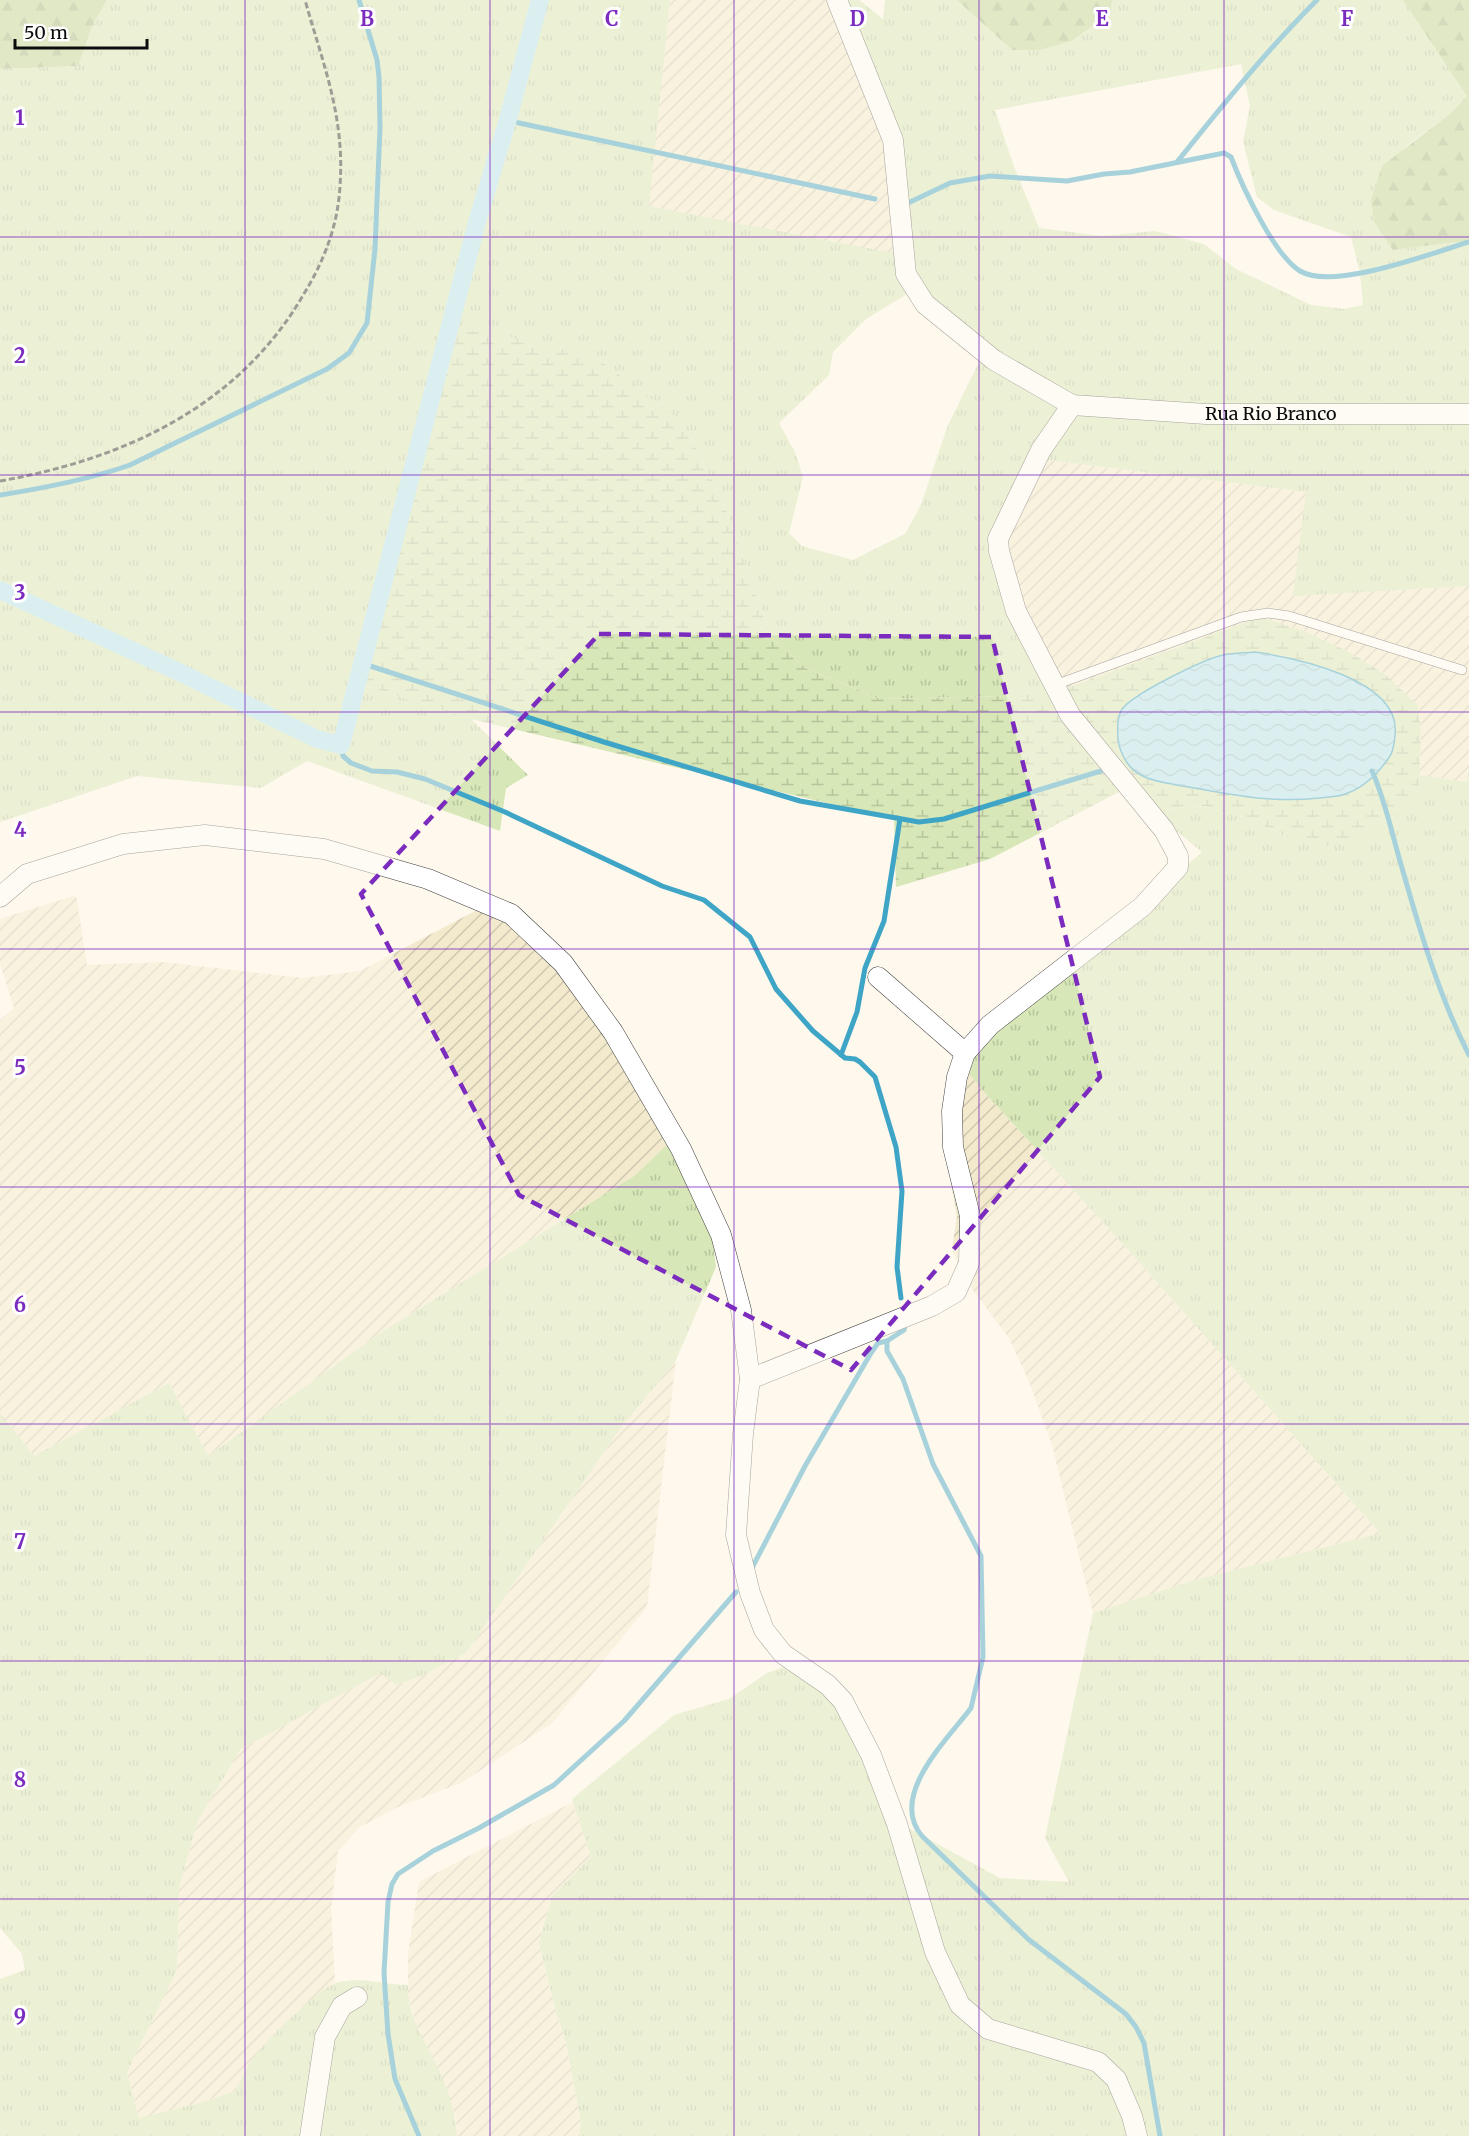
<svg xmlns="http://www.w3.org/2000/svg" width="1469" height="2136" viewBox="0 0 1469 2136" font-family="Merriweather,serif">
	<defs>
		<pattern id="farmland-furrows" width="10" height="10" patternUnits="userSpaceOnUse" patternTransform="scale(1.5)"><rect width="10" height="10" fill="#f3eace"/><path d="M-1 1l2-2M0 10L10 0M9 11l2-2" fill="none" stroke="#cfc8b0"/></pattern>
		<pattern id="grass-tufts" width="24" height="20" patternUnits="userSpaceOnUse" patternTransform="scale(1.5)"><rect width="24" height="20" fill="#d7e7b8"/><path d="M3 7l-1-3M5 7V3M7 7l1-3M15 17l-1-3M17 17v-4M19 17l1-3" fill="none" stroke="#b7c59d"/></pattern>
		<pattern id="forest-firs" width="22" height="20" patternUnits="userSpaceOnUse" patternTransform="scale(1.5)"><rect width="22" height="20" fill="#bed698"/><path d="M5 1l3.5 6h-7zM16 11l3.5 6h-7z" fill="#a2b682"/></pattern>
		<pattern id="wetland-marsh" width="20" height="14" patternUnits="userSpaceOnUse" patternTransform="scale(1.5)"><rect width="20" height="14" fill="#d7e7b8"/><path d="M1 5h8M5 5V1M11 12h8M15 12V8" fill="none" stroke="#b7c59d"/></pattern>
		<pattern id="water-waves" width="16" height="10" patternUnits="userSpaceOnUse" patternTransform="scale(1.5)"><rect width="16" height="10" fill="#b4e5f3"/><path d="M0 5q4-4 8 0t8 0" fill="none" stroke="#9ac3cf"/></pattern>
	</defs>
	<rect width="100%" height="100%" fill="#fef8ed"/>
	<g fill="url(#farmland-furrows)">
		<polygon points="670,0 839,0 899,141 893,254 648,206"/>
		<polygon points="1039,459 1307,492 1294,595 1469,586 1469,769 1467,782 1419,775 1421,736 1385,674 1348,652 1304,631 1260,617 1070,687 1049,690 997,545"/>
		<polygon points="76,895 87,965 163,962 303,978 360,971 481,908 504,921 538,944 584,1002 670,1142 634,1176 380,1333 208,1456 169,1383 34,1456 0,1413 0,1020 14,1008 0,964 0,919"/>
		<polygon points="959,1062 985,1093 1139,1262 1380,1533 1195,1580 1093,1613 1052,1445 1030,1384 1009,1338 963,1277 952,1248 957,1217 943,1136"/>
		<polygon points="676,1360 647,1607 552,1723 463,1782 398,1807 360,1827 338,1851 331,1909 335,1982 297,2011 254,2058 235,2091 200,2103 139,2119 127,2072 177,1970 179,1888 198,1820 241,1749 380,1672 396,1685 419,1677 466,1653 617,1433"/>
		<polygon points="573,1802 591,1857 552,1896 539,1943 556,2012 566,2042 581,2123 579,2136 457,2136 456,2119 442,2077 417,2030 408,1995 408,1954 419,1882"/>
	</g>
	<g fill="url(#grass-tufts)" fill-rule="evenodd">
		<path d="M107 0H670L649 206 893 253 899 141 839 0H859L883 19 885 0H957L1012 50H1039L1072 41 1111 12 1112 0H1403L1468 96 1451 113 1404 148 1393 250 1457 242 1469 243V586L1293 596 1306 492 1039 459 997 545 1049 690 1005 696 880 699 805 668 771 637 725 506 683 422 353 682 471 719 528 775 506 788 500 831 307 761 261 788 137 776 0 822V69L78 66 93 24ZM1241 64 1250 106 1243 142 1257 197 1274 210 1351 237 1360 272 1363 305 1344 309 1311 305 1236 269 1204 244 1155 231 1102 236 1039 228 1013 164 995 110ZM920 286 983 354 948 425 921 505 905 534 853 560 802 546 789 533 803 477 795 452 779 423 829 375 833 352 866 319Z"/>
		<polygon points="1469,769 1469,2136 579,2136 581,2122 566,2042 556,2012 539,1943 552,1896 591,1857 572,1799 674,1715 729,1699 767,1673 784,1667 787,1657 840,1687 899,1823 1000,1878 1069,1882 1045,1838 1093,1613 1195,1580 1380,1533 1139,1262 985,1093 959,1062 1202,852 1151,810 1203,806 1247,818 1287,837 1419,786 1419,775 1467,782"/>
		<path d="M670 1142 710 1218 716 1267 676 1360 617 1433 466 1653 419 1677 396 1685 380 1673 241 1749 198 1820 179 1888 177 1970 127 2072 139 2118 200 2103 235 2091C241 2080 246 2068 253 2058 264 2042 321 1985 339 1982 363 1977 384 1985 408 1985 407 2020 429 2046 442 2077 450 2095 456 2116 457 2136H0V1979L25 1970 22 1954 0 1928V1413L34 1456 169 1383 208 1456 380 1333 634 1176Z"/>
	</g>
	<g fill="url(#forest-firs)">
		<polygon points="0,0 107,0 93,24 78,66 0,69"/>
		<polygon points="957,0 1112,0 1111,12 1072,41 1040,50 1012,50"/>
		<polygon points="1403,0 1469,0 1469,243 1457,242 1393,250 1374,222 1371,200 1382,166 1451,113 1467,96"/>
	</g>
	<path fill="url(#wetland-marsh)" fill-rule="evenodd" d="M444 330 491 332 596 358 683 422 725 506 771 637 805 668 880 699 1005 696 1070 687 1260 617 1304 631 1349 652 1385 674 1418 706 1421 736 1419 786 1399 815 1355 840 1326 846 1287 837 1247 818 1203 806 1151 810 1119 792 990 859 896 887 894 819 471 719 353 682 398 484ZM1196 665 1391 712 1396 727 1393 751 1121 710 1135 696Z"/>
	<path fill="url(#water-waves)" stroke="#3fa5c6" stroke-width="1.5" d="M1255 652C1295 658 1402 679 1395 735 1394 743 1394 750 1390 756 1378 774 1363 789 1342 795 1334 797 1326 797 1319 798 1266 804 1218 792 1166 783 1145 779 1129 773 1121 751 1117 741 1116 721 1121 711 1129 695 1205 659 1223 655 1234 653 1245 653 1255 652Z"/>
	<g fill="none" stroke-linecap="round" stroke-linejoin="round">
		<g stroke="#3fa5c6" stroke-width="5">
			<polyline points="508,119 519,123 875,199"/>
			<path d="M1177 162C1222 106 1266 51 1317 0"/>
			<path d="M906 204 950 183 990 176 1067 181 1104 174 1130 172 1224 153 1231 157C1242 186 1274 255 1300 271 1333 291 1432 253 1469 242"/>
			<path d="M0 495C45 488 87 480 130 465L327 369 349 353 367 323 375 249 380 128 379 77 377 60 359 0"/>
			<polyline points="361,663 604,742 800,801 919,822 944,819 1101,771"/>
			<polyline points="341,745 343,756 351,763 372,771 397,772 425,779 505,812 662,886 704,900 750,937 776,989 813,1031 845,1058 855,1059 860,1062 875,1077 896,1147 902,1191 897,1267 901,1298"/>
			<path d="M1372 771C1386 802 1392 835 1402 868 1420 931 1439 996 1469 1055"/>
			<polyline points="841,1055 857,1012 865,968 884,921 900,819"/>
			<path d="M887 1341V1351L903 1379 933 1464 981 1556 983 1657 971 1708C947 1740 888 1796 922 1836L1028 1939 1126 2014 1136 2027 1144 2043 1160 2136"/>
			<polyline points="752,1568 805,1466 871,1353 878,1343 887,1341 904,1330 905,1325"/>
			<polyline points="419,2136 395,2079 388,2034 384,1973 388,1902 392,1884 398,1874 433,1851 479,1828 554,1785 624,1721 736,1592"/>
		</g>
		<polyline stroke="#b4e5f3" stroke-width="18" points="0,590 177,671 317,739 341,745 477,222 508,119 540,0"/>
		<g stroke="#3f3f3f" stroke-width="10">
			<polyline id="service" points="1055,685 1241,617 1268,613 1289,616 1462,670"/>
		</g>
		<g stroke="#3f3f3f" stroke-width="21">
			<g id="minor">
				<path id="s1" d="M837 0 893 140 906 274 925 304 994 360 1072 405 1206 414H1469"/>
				<polyline points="0,897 27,874 123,844 205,835 324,849 428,879 511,914 563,963 613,1032 681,1149 721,1235 741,1310 750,1379 743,1434 736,1535 750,1593 764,1630 783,1654 828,1685 843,1701 871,1755 897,1824 935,1952 960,2005 988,2029 1098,2062 1116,2079 1132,2116 1137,2136"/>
				<polyline points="878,977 965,1053"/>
				<polyline points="750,1379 932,1306 956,1292 969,1263 970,1216 953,1147 952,1111 957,1077 965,1053 990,1025 1143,906 1178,867 1178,856 1164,830 1070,715 1016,611 999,551 998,539 1025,483 1041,450 1072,405"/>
				<polyline points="310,2136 325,2037 342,2006 357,1997"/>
			</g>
		</g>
		<path stroke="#2e2e2e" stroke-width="3" stroke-dasharray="6 3" stroke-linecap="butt" d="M0 481C125 459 240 406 305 292 325 259 338 224 340 186 345 117 323 64 305 0"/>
		<use href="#service" stroke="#fff" stroke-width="9"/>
		<use href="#minor" stroke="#fff" stroke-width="20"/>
	</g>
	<path d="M0 0H1469V2136H0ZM599 634 992 637 1100 1077 851 1370 519 1195 361 894Z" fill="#fef8ed" fill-opacity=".55" fill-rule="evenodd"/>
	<path fill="none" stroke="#7b2cbf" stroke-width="4.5" stroke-dasharray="12 8" stroke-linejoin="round" d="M599 634 992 637 1100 1077 851 1370 519 1195 361 894Z"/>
	<path fill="none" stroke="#7b2cbf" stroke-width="1.5" stroke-opacity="0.55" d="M245 0V2136M490 0V2136M734 0V2136M979 0V2136M1224 0V2136M0 237H1469M0 475H1469M0 712H1469M0 949H1469M0 1187H1469M0 1424H1469M0 1661H1469M0 1899H1469"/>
	<g text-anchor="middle" stroke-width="6" stroke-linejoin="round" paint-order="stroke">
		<g font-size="18" fill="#0c0c0c" stroke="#fff">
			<text dy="6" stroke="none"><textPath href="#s1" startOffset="699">Rua Rio Branco</textPath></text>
		</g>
	</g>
	<g font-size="20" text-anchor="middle" font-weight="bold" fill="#7b2cbf" stroke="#fff" stroke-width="6" stroke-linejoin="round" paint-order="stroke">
		<text x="367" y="26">B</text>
		<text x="612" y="26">C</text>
		<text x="857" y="26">D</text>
		<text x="1102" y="26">E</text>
		<text x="1347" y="26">F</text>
		<text x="20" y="125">1</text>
		<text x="20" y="363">2</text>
		<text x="20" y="600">3</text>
		<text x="20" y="837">4</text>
		<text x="20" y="1075">5</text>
		<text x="20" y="1312">6</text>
		<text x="20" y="1549">7</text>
		<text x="20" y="1787">8</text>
		<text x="20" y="2024">9</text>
	</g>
	<path d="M15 39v9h132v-9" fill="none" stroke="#0c0c0c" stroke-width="3"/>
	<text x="24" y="39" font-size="18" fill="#0c0c0c" stroke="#ffffff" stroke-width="4.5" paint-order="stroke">50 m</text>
</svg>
